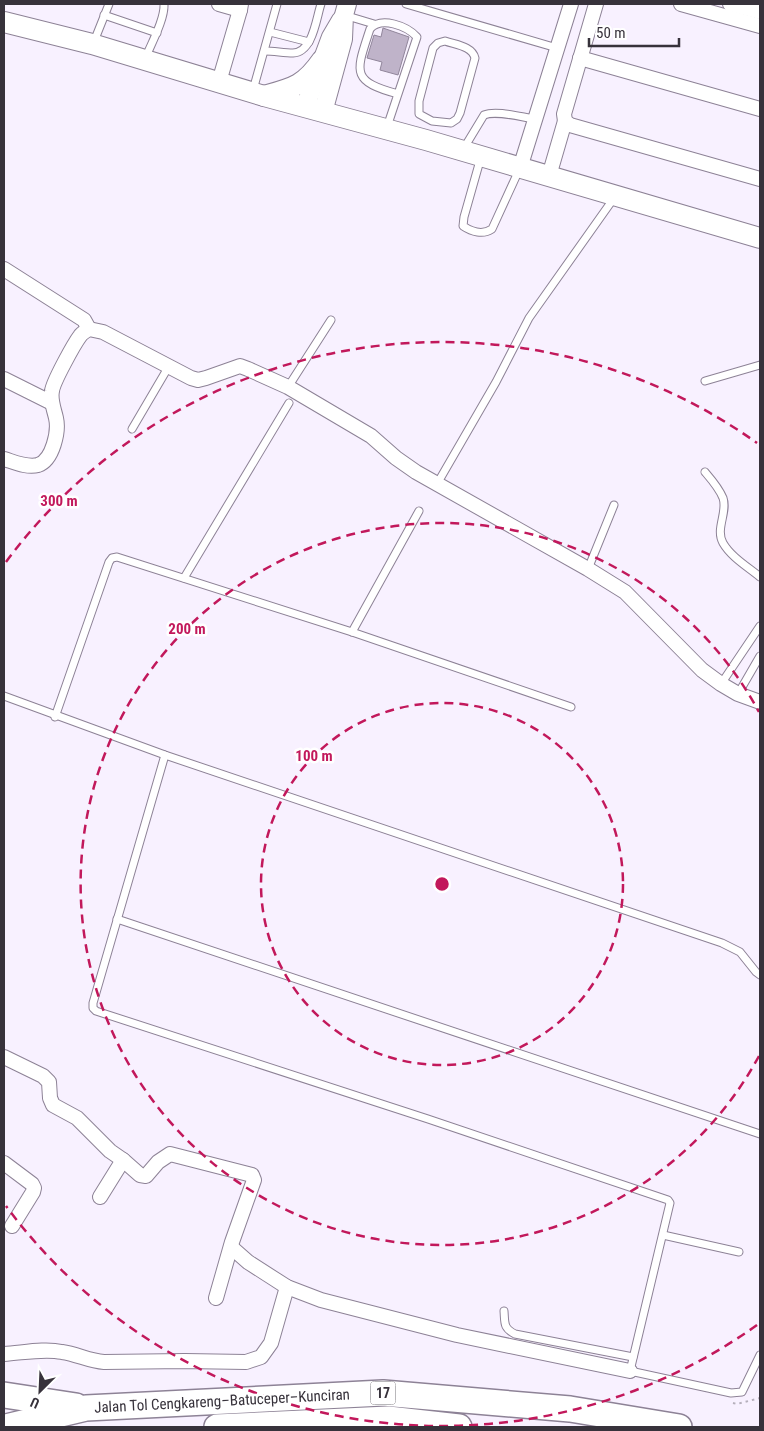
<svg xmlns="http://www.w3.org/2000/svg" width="764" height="1431" viewBox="0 0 764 1431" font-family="'Roboto Condensed',sans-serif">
	<rect width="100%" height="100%" fill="#f8f1ff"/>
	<polygon fill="#bfb3c9" stroke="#91869b" points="383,28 409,37 398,75 380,70 382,62 367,58 374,35 381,37"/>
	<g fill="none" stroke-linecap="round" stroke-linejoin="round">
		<g stroke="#8d8296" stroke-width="9">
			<g id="service">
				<polyline points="406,4 557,48"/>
				<polyline points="104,15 157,33"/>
				<polyline points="344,15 374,24"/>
				<polyline points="270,32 309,42"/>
				<path d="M445 41C456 45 472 46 475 58L460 113 457 119 451 123 432 121 419 114V101L433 48 438 43Z"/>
				<polyline points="93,44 109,4"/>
				<path d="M265 51C274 51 284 53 293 53 313 52 316 19 321 4"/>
				<path d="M145 59C151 44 165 19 164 4"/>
				<polyline points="253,90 277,4"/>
				<path d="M387 127 417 37C407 26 381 16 370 29 356 72 350 81 398 94"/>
				<path d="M464 148 484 115C496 110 521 117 535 119"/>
				<path d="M481 157 464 217 463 226C472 232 483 235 492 229L519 170"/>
				<polyline points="705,381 760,365"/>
				<polyline points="288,387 331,320"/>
				<polyline points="132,429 169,366"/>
				<path d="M705 472C711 479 719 488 723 498 728 512 715 529 723 543 731 557 748 567 760 577"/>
				<polyline points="437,484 496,382 529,318 614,198"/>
				<polyline points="588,569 614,505"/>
				<polyline points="184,578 289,403"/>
				<polyline points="352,632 419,511"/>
				<polyline points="721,684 760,626"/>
				<polyline points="738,694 760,656"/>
				<polyline points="4,696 165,755 722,943 740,952 756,972 760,975"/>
				<polyline points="55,717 109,562 112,558 117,557 352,632 571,707"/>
				<polyline points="165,755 93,1003 93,1008 96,1011 428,1119 668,1200 670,1203 630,1371 731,1393 742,1392 760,1355"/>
				<polyline points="117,919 760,1134"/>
				<polyline points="663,1235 739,1252"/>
				<path d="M504 1311C505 1323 503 1328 515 1334L633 1357"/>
			</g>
		</g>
		<g stroke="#8d8296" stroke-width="16">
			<g id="minor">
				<polyline points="219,4 240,10 241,4"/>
				<polyline points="596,4 564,114 565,121 570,125 760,179"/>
				<polyline points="681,4 760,26"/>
				<polyline points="730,4 760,12"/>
				<polyline points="580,58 760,109"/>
				<polyline points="219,82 240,10"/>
				<polyline points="520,168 571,4"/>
				<polyline points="549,176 565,121"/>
				<polyline points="4,269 84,320 89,329"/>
				<polyline points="4,379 52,403"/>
				<path d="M4 459C14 462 27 468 38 465 53 460 59 431 56 418 54 409 50 400 52 391 53 382 74 344 80 336 82 333 86 331 89 329L103 332 191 378 198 380 206 378 240 366 248 369 288 387 371 436 396 458 416 472 588 569 625 592 702 670 721 684 738 694 760 702"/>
				<polyline points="4,1057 43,1076 49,1082 50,1098 53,1105 77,1118 110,1151 123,1160 140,1175 146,1176 158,1162 170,1154 252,1175 254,1180 232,1242 216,1298"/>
				<polyline points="4,1163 32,1184 34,1188 33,1192 12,1226"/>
				<polyline points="100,1197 123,1160"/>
				<polyline points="231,1247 248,1262 287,1287 321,1300 457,1335 630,1371"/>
				<path d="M4 1354C22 1353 44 1348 62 1352 77 1354 89 1361 104 1362L185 1361 246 1362 261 1357 271 1343 287 1287"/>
			</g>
		</g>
		<g stroke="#8d8296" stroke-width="20">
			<g id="tertiary">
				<polyline points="305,107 331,37 341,20"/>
				<polyline points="323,112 343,39 344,15 347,4"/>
			</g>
		</g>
		<g stroke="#8d8296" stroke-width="22">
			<g id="secondary">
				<polyline points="4,22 92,44 264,96 426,140 760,238"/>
				<path d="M264 96C293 88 304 86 322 60"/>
			</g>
		</g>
		<g stroke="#8d8296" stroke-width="28">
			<g id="motorway">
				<polyline points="4,1395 76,1406"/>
				<polyline points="6,1427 86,1408 383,1393 570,1409 679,1427"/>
				<polyline points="217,1427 388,1419 459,1427"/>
			</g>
		</g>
		<polyline stroke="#b5afbb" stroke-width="2" stroke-dasharray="2.5 4" stroke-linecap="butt" points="733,1403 737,1404 760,1398"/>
		<use href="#service" stroke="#fff" stroke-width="7"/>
		<use href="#minor" stroke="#fff" stroke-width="14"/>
		<use href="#tertiary" stroke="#fff" stroke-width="18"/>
		<use href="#secondary" stroke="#fff" stroke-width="20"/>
		<use href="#motorway" stroke="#fff" stroke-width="25"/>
	</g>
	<g fill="none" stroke="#c2185b" stroke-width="2.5" stroke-dasharray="9 6">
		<circle cx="442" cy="884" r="181"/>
		<path d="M759 1056A361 361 0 1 1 759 712"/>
		<path d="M757 1325A542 542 0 0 1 6 1206M6 562A542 542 0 0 1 757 443"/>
	</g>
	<g text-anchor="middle" stroke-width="5" stroke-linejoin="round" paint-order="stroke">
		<rect fill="#fff" stroke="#737076" stroke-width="1" x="370.5" y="1381.5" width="25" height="23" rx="4"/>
		<g font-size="14" font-weight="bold" fill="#37323b">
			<text x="383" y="1398">17</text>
		</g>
		<g font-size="15" fill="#37323b" stroke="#fff">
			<text transform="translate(222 1401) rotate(-3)" y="5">Jalan Tol Cengkareng–Batuceper–Kunciran</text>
		</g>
	</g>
	<circle cx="442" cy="884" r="8" fill="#c2185b" stroke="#fff" stroke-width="2.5"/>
	<g font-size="15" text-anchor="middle" font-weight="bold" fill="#c2185b" stroke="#fff" stroke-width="5" stroke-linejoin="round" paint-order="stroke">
		<text x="59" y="506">300 m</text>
		<text x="187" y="634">200 m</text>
		<text x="314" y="761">100 m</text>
	</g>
	<rect width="764" height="1431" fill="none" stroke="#37323b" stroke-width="10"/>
	<g transform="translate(40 1391) rotate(204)" stroke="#ffffff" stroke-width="4" paint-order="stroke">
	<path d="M0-4L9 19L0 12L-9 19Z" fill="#37323b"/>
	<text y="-8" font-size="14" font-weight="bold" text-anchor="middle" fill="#37323b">U</text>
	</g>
	<path d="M589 38v8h90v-8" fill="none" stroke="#37323b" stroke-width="2.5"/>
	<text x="596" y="38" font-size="15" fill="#37323b" stroke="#ffffff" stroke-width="4" paint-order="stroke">50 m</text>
</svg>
